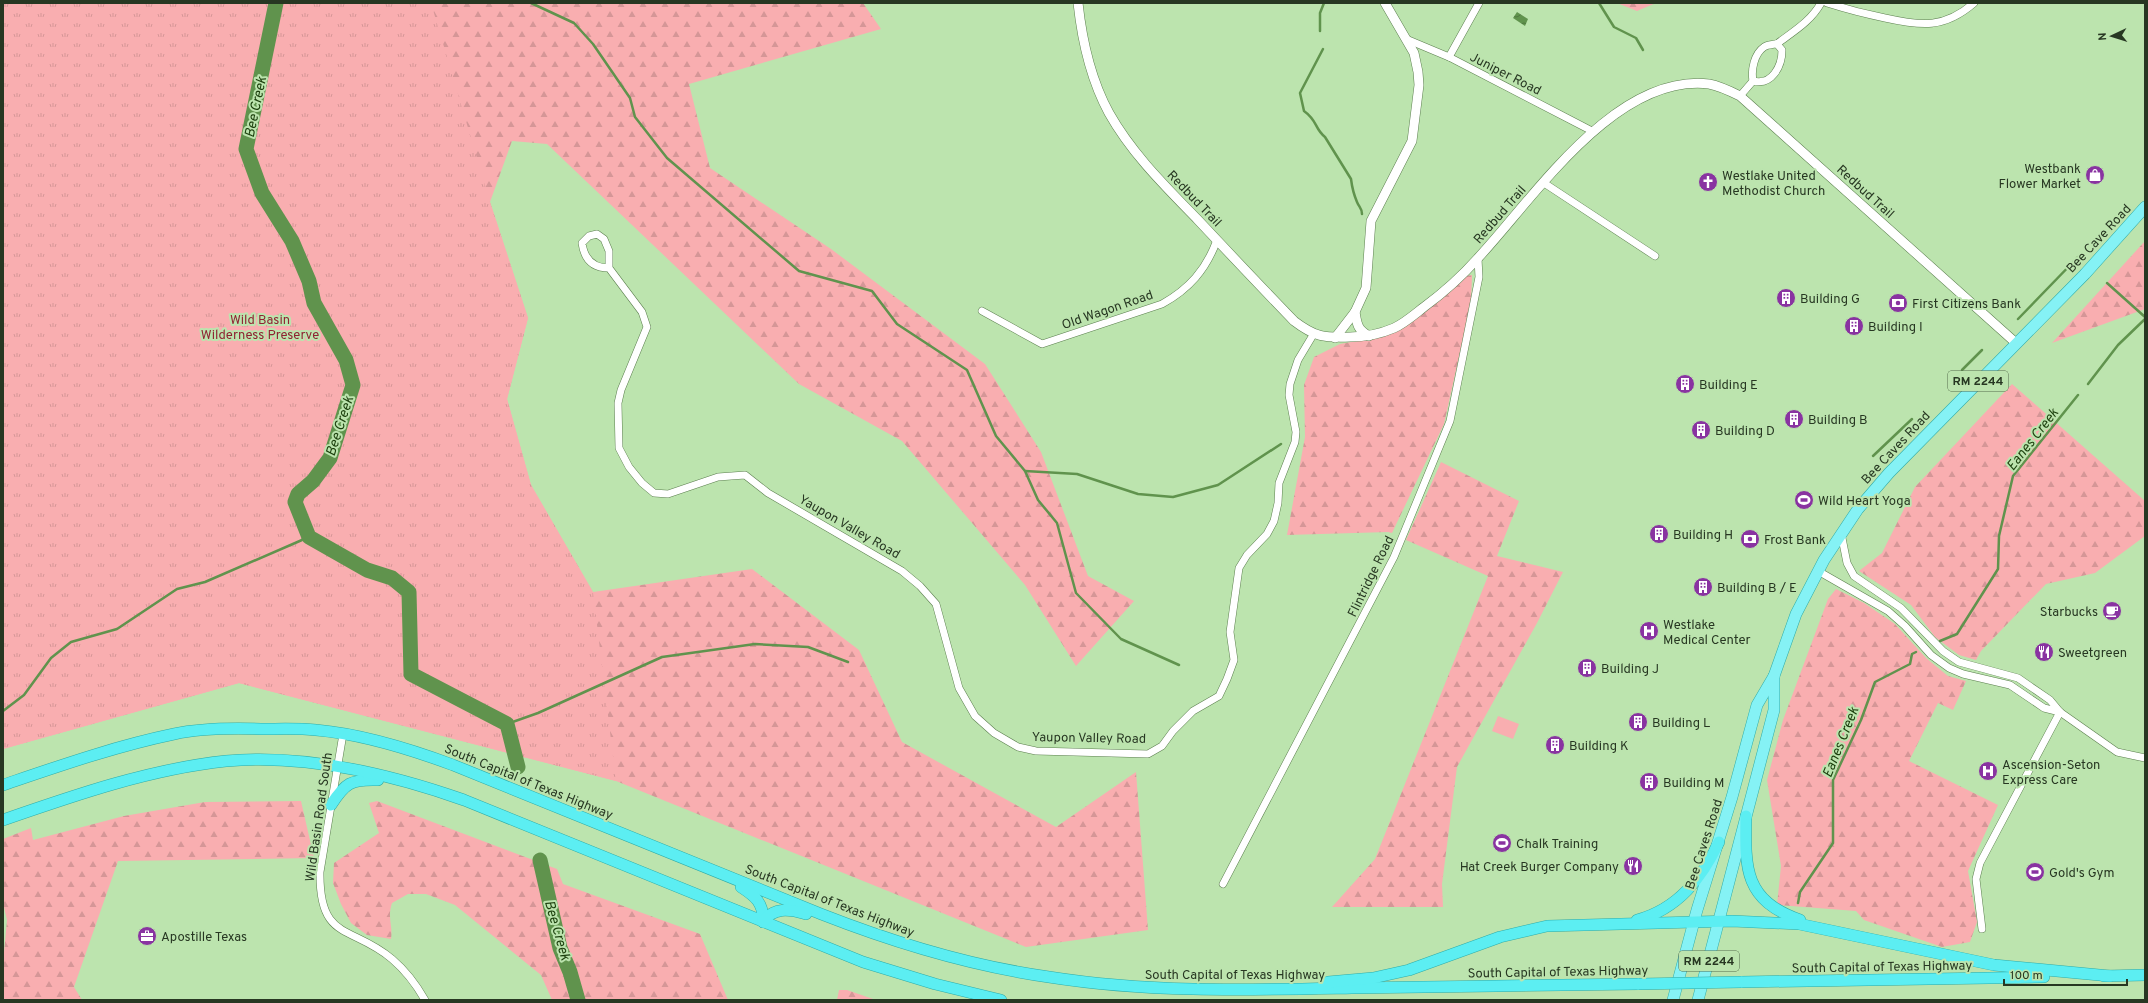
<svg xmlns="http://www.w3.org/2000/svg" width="2148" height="1003" viewBox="0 0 2148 1003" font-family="Overpass,sans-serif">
	<defs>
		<pattern id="forest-firs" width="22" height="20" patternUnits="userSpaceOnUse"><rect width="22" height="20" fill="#f9aeb0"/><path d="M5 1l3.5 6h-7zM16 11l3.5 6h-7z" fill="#d59697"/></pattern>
		<pattern id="park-tufts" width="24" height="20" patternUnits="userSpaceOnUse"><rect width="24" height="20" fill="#f9aeb0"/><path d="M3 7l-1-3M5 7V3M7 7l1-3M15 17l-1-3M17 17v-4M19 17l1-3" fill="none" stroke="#d59697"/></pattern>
		<pattern id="water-waves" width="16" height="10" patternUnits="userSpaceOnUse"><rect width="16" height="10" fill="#60934d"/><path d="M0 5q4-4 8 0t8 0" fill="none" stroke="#4f7940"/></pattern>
	</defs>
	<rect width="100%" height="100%" fill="#bce4ae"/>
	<polygon fill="#f9aeb0" points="1498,716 1519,724 1513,739 1492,731"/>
	<g fill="url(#forest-firs)">
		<polygon points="3,3 863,3 881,29 689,84 710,168 831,249 985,364 1041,452 1088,576 1134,601 1076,666 1025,585 902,441 799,384 547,144 512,141 490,202 528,318 507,399 531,485 593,592 752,569 859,650 902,742 1056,827 1136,772 1148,930 1026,947 616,781 239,683 3,749"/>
		<polygon points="1617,3 1656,3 1637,11"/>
		<polygon points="2145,241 2145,309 2052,343"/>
		<polygon points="1472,275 1471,303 1444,424 1392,533 1388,532 1287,535 1305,437 1304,385 1314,357 1340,344 1385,336 1466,276"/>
		<polygon points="2012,384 2145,501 2145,536 2095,573 2046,584 1981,651 1976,660 1959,655 1935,637 1911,605 1859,571 1882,553 1915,487"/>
		<polygon points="1441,462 1519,501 1497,556 1563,572 1537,623 1457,767 1442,884 1443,907 1332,907 1375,859 1488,576 1406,540"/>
		<polygon points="1836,589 1864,603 1895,624 1926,658 1948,676 1966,681 1953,710 1938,703 1909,761 1998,805 1968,871 1977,922 1970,942 1942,947 1864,920 1856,911 1777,905 1781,866 1767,780 1783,720 1828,599"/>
		<polygon points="301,801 314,858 118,861 74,987 82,1000 3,1000 3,963 7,920 3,903 3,839 31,828 33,840 124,816 205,802"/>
		<path d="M377 801 557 869 563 884 700 934 728 1000H552L541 975 455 905 426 894H408L392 903C387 918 393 925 391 939L367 935 351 923 341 904 333 883 334 863 379 833 369 803Z"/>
		<polygon points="839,990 847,990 876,1000 837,1000"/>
	</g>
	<polygon fill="url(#park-tufts)" points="3,3 431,3 490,202 528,318 507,399 531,485 593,592 616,781 239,683 3,749"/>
	<polygon fill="url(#water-waves)" points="1517,12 1528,19 1525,26 1513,18"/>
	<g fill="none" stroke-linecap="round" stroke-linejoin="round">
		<g stroke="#60934d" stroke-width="2.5">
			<polyline points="531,3 574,23 593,44 630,98 635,117 667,158 799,271 872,291 897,324 967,370 996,436 1025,471 1038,500 1057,523 1076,593 1121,639 1179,665"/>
			<polyline points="1599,3 1614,27 1636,38 1643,50"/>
			<polyline points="1320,31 1320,13 1324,3"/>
			<path d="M1323 49 1300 93 1304 111C1318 121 1314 128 1325 137L1351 179C1352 187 1354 195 1357 202 1359 207 1362 208 1362 214"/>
			<polyline points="2107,283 2145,317"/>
			<polyline points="2018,319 2078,257 2079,258"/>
			<polyline points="1962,370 1982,350"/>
			<polyline points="2088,384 2118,345 2145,319"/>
			<polyline points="1873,456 1912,419"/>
			<polyline points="1025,471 1077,474 1138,494 1173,497 1218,485 1281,444"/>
			<polyline points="1940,641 1957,634 1998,569 1999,536 2013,476 2078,395"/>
			<polyline points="3,711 24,695 51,658 71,642 117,629 177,589 205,582 302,540 306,533"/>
			<polyline points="507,724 538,713 662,657 755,644 808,647 848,662"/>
			<polyline points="1798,903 1800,892 1833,843 1833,780 1861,720 1875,682 1910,664 1912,654 1916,652"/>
		</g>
		<g stroke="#60934d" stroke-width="15">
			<polyline points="276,3 246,149 262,193 292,241 309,281 314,303 346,360 353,385 330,458 313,481 298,494 295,502 309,537 367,570 392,578 409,592 411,674 507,724 518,767"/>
			<polyline points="540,860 560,948 570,972 578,1000"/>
		</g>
		<g stroke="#5b7f4e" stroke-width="8">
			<g id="minor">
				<path d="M1827 3C1846 9 1865 14 1885 18 1921 26 1944 29 1974 3"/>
				<polyline points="1406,39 1449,57 1592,131"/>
				<polyline points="1449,57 1479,3"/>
				<path d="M1753 81C1751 70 1754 54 1764 47 1768 44 1775 45 1778 43 1794 31 1811 21 1821 3"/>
				<path d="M1753 81C1772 86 1782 66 1782 50L1777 44"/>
				<polyline points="1740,96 1753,81"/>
				<polyline points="1544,183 1655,256"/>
				<path d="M609 268C592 268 584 258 582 243L589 236 597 234 604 239 609 251V268L642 312 647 327 621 390 618 403 619 448 629 467 642 483 654 493 668 494 718 477 745 475 768 493 902 571 920 586 936 604 959 688 975 716 994 733 1018 747 1036 751 1148 754 1162 746 1173 731 1193 711 1219 696 1227 679 1234 660 1230 632 1239 568 1247 555 1267 534 1274 521 1278 503 1279 483 1295 442 1296 432 1289 395 1290 384 1298 360 1313 335"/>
				<path d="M982 311 1042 344 1162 304C1189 289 1206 270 1217 240"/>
				<polyline points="1841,533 1847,563 1854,576 1901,608 1943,651 1959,662 2018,678 2050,700 2060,712"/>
				<polyline points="1818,571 1888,611 1905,626 1931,655 1949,668 1963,674 2010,685 2044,708 2060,712 2117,752 2145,758"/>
				<path d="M343 734 320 872C319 942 352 925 392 959 405 970 417 986 425 1000"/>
				<polyline points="1223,884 1394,557 1450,421 1479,277 1478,259"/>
				<polyline points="1982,929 1976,879 1980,863 2060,712"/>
			</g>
		</g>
		<g stroke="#5b7f4e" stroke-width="10">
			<g id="tertiary">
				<path d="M1078 3C1082 40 1091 80 1109 113 1132 154 1166 187 1198 220 1230 254 1262 288 1294 321 1315 337 1324 338 1350 337 1366 337 1380 334 1394 328 1405 323 1415 314 1424 307 1443 293 1462 276 1478 258 1534 198 1615 73 1709 84 1720 86 1730 91 1740 96L2016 343"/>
				<path d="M1355 312C1357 325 1358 330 1369 336"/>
				<polyline points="1335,338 1355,312 1366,288 1371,221 1412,141 1419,85 1418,72 1414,53 1385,3"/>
			</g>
		</g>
		<g stroke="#2faba7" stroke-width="12">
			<g id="primary">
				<polyline points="1673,1000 1697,910 1732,797 1757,705 1774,676 1796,614 1824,560 1858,509 1889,473 2085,274 2145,207"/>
				<polyline points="1698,1000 1774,710 1774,676"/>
			</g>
		</g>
		<g stroke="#2faba7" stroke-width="12">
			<g id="trunk">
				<path d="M3 785C59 766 116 746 174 734 202 728 233 728 261 729 279 729 298 728 316 730 362 734 410 749 453 765L821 914C895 943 971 966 1049 977 1150 993 1251 990 1352 988 1448 987 1543 985 1639 984"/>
				<path d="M331 805C345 783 351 779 378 780"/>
				<path d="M1746 816C1745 869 1744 900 1800 920"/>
				<path d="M3 820C75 795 150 769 226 761 304 754 390 774 464 800L863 962 935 984 1001 1000"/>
				<path d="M741 887C755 896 764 903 763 922"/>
				<path d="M1637 920C1678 909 1702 878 1719 842"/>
				<path d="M763 922C773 907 789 909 806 914"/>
				<polyline points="2104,976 2145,975"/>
				<polyline points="1328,982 1373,978 1409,970 1500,937 1547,926 1732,921 1799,924 1994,965 2110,976"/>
				<polyline points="1741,982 2044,977"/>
			</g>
		</g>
		<use href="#minor" stroke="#fff" stroke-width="7"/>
		<use href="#tertiary" stroke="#fff" stroke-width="9"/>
		<use href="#primary" stroke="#85f2f5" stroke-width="11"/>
		<use href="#trunk" stroke="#5ceef2" stroke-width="11"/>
		<g stroke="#2faba7" stroke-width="12" stroke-linecap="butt">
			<polyline id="trunk-bridge" points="1639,984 1741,982"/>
		</g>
		<use href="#trunk-bridge" stroke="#5ceef2" stroke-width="11"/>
	</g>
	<defs>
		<g id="shop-disc" transform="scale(1)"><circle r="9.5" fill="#8933a1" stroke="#bce4ae"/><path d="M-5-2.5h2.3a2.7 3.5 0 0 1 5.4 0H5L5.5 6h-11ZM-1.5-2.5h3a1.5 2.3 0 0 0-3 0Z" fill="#fff"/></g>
		<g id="church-disc" transform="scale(1)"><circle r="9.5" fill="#8933a1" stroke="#bce4ae"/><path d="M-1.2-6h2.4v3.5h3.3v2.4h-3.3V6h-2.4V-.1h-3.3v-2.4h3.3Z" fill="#fff"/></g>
		<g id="building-disc" transform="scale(1)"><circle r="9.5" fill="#8933a1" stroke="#bce4ae"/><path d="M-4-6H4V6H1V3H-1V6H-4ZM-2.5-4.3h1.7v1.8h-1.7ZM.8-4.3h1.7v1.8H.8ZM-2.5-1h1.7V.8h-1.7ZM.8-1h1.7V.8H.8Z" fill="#fff"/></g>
		<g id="bank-disc" transform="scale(1)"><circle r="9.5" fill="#8933a1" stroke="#bce4ae"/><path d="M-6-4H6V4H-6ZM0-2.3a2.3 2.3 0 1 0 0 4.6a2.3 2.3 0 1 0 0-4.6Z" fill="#fff"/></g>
		<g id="stadium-disc" transform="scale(1)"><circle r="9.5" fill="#8933a1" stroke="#bce4ae"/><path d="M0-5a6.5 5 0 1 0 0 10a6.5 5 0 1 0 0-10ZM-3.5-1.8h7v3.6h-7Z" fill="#fff"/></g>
		<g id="cafe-disc" transform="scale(1)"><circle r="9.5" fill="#8933a1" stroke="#bce4ae"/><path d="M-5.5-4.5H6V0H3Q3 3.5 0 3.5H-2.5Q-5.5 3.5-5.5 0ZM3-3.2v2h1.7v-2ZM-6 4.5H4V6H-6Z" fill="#fff"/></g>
		<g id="hospital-disc" transform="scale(1)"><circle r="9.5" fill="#8933a1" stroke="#bce4ae"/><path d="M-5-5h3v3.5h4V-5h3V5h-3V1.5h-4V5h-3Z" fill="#fff"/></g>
		<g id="restaurant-disc" transform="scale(1)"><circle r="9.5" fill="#8933a1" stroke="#bce4ae"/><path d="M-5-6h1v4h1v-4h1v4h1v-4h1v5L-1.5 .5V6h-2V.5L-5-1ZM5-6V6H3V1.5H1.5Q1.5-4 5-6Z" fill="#fff"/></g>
		<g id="office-disc" transform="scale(1)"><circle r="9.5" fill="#8933a1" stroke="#bce4ae"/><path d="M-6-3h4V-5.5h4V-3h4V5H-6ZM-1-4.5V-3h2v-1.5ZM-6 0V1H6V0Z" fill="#fff"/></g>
	</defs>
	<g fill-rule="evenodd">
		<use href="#shop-disc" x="2095" y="175"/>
		<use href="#church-disc" x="1708" y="182"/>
		<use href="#building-disc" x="1786" y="298"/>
		<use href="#bank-disc" x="1898" y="303"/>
		<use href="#building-disc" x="1854" y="326"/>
		<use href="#building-disc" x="1685" y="384"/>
		<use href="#building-disc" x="1794" y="419"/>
		<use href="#building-disc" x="1701" y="430"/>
		<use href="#stadium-disc" x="1804" y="500"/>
		<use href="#building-disc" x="1659" y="534"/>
		<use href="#bank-disc" x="1750" y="539"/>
		<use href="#building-disc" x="1703" y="587"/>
		<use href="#cafe-disc" x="2112" y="611"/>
		<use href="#hospital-disc" x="1649" y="631"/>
		<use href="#restaurant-disc" x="2044" y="652"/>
		<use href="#building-disc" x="1587" y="668"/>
		<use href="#building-disc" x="1638" y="722"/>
		<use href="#building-disc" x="1555" y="745"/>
		<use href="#hospital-disc" x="1988" y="771"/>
		<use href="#building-disc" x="1649" y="782"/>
		<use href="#stadium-disc" x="1502" y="843"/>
		<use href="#restaurant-disc" x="1633" y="866"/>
		<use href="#stadium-disc" x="2035" y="872"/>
		<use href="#office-disc" x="147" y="936"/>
	</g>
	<g text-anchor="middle" stroke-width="4" stroke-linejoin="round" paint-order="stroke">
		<g fill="#bce4ae" stroke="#546b4c" stroke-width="1">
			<rect x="1948" y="371" width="60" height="20" rx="3"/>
			<rect x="1679" y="951" width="60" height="20" rx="3"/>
		</g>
		<g font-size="12" font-weight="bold" fill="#273722">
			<text x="1978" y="385">RM 2244</text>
			<text x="1709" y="965">RM 2244</text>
		</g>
		<g font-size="13" fill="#273722" stroke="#bce4ae">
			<text transform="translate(1506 73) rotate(27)" y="5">Juniper Road</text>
			<text transform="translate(1866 191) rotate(42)" y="5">Redbud Trail</text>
			<text transform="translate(1195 198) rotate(46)" y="5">Redbud Trail</text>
			<text transform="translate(1499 214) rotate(-49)" y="5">Redbud Trail</text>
			<text transform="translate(2098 238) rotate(-47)" y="5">Bee Cave Road</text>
			<text transform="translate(1107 309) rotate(-19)" y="5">Old Wagon Road</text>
			<text transform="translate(1895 447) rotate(-47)" y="5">Bee Caves Road</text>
			<text transform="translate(850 526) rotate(30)" y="5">Yaupon Valley Road</text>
			<text transform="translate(1370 576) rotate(-64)" y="5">Flintridge Road</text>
			<text transform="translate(1089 737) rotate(1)" y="5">Yaupon Valley Road</text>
			<text transform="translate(529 781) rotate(22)" y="5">South Capital of Texas Highway</text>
			<text transform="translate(318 817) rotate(-82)" y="5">Wild Basin Road South</text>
			<text transform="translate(1703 844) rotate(-72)" y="5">Bee Caves Road</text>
			<text transform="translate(830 900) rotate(21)" y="5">South Capital of Texas Highway</text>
			<text transform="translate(1882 966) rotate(-1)" y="5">South Capital of Texas Highway</text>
			<text transform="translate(1558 971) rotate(-1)" y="5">South Capital of Texas Highway</text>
			<text x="1235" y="979">South Capital of Texas Highway</text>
		</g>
		<g font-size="13" fill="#273722" stroke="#bce4ae" text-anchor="start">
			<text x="2081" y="173" text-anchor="end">Westbank<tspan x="2081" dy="15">Flower Market</tspan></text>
			<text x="1722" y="180">Westlake United<tspan x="1722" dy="15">Methodist Church</tspan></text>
			<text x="1800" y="303">Building G</text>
			<text x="1912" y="308">First Citizens Bank</text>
			<text x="1868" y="331">Building I</text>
			<text x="1699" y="389">Building E</text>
			<text x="1808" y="424">Building B</text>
			<text x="1715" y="435">Building D</text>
			<text x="1818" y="505">Wild Heart Yoga</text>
			<text x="1673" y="539">Building H</text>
			<text x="1764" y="544">Frost Bank</text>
			<text x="1717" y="592">Building B / E</text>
			<text x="2098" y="616" text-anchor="end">Starbucks</text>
			<text x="1663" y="629">Westlake<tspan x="1663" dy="15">Medical Center</tspan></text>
			<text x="2058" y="657">Sweetgreen</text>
			<text x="1601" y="673">Building J</text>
			<text x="1652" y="727">Building L</text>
			<text x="1569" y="750">Building K</text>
			<text x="2002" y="769">Ascension-Seton<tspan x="2002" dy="15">Express Care</tspan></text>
			<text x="1663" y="787">Building M</text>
			<text x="1516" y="848">Chalk Training</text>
			<text x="1619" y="871" text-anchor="end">Hat Creek Burger Company</text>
			<text x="2049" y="877">Gold's Gym</text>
			<text x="161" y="941">Apostille Texas</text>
		</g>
		<g font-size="13" fill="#8f2232" stroke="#bce4ae">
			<text x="260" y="324">Wild Basin<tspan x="260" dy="15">Wilderness Preserve</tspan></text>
		</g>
		<g font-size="14" font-style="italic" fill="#1b3e0c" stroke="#bce4ae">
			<text transform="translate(255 107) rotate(-78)" y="5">Bee Creek</text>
			<text transform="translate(339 426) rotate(-72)" y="5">Bee Creek</text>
			<text transform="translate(2032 439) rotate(-52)" y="5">Eanes Creek</text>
			<text transform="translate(1840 742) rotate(-68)" y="5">Eanes Creek</text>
			<text transform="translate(558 930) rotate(74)" y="5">Bee Creek</text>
		</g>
	</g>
	<rect width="2148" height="1003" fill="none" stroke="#273722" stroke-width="8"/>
	<g transform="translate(2112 36) rotate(266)" stroke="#bce4ae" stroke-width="3" paint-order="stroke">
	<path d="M0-3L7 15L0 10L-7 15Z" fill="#273722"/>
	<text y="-6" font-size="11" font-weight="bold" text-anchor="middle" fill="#273722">N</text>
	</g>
	<path d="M2004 979v6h123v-6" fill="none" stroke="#273722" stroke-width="2"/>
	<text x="2010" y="979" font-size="12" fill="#273722" stroke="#bce4ae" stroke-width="3" paint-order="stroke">100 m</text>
</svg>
